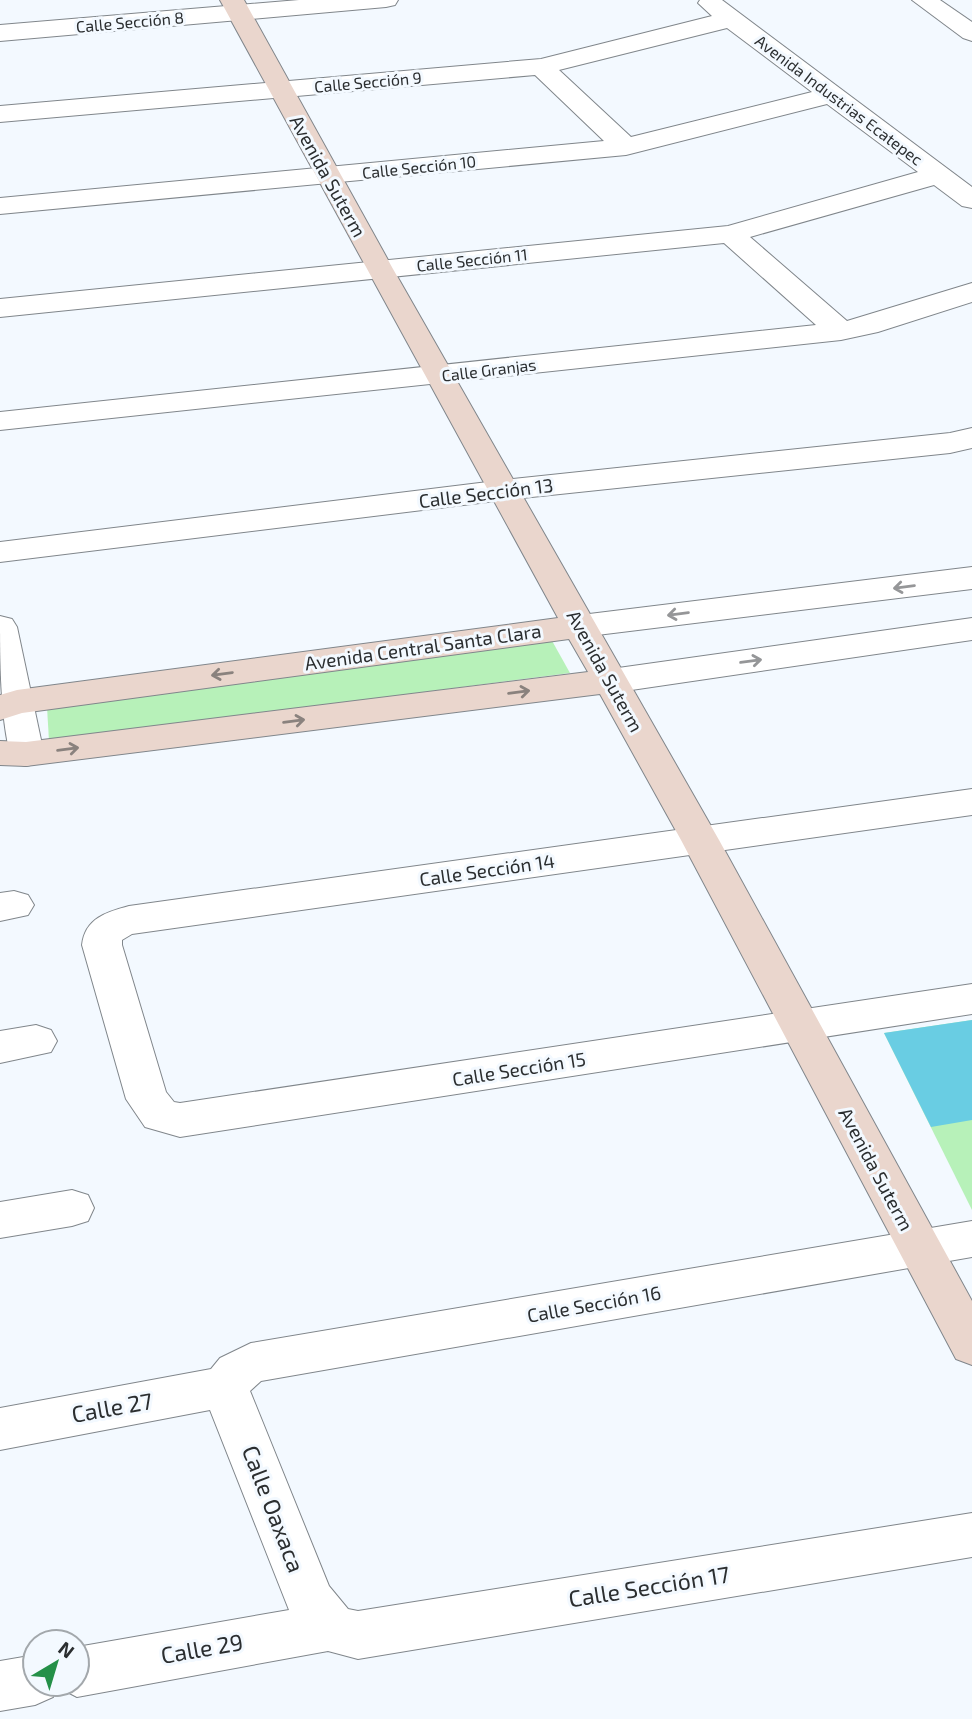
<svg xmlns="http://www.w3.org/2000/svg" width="972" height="1719" viewBox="0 0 972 1719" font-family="'Exo 2',sans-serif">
	<rect width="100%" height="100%" fill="#f3f9ff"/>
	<g fill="#b7f1b9">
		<polygon points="551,639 570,673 49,741 47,707"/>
		<polygon points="972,1020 972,1210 884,1033"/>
	</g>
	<polygon fill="#69cde3" points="972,1020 972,1120 931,1127 884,1033"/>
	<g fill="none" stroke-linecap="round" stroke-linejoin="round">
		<g stroke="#80868b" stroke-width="2">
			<g id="street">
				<polygon points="299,0 398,0 395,5 386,7 0,41 0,25"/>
				<path d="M700 0H722L972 187V208L962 206 934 185 750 237 847 321 972 283V302L878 332 841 340 0 430V412L816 325 724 243 0 317V299L728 226 918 172 827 104 626 155 0 214V198L604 141 535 75 0 122V106L541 59 712 16 698 3ZM727 28 812 92 631 137 559 70Z"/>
				<polygon points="912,0 940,0 972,22 972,41 963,38"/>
				<polygon points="972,428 972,448 950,453 504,500 0,562 0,542 504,480 950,433"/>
				<polygon points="972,567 972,589 581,637 569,634 564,626 569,618 581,615"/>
				<path d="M0 616 12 619 17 627 44 754 39 763 26 766 13 763C0 727 0 657 0 616Z"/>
				<polygon points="972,618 972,640 611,693 598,689 593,681 598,673 611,669"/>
				<path d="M972 789V815L132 934 122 940V945L166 1092 174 1102 180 1103 972 984V1014L180 1137 145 1127 126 1099 82 945C85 918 107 912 129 906Z"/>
				<polygon points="14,891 28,895 34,905 28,915 0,921 0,893"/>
				<polygon points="36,1025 51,1030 57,1041 51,1052 0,1063 0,1031"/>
				<polygon points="72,1190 88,1195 94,1208 88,1221 72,1226 0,1238 0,1202"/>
				<polygon points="972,1221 972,1257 261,1381 250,1391 329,1586 348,1609 358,1611 972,1513 972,1557 358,1659 328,1651 77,1697 58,1687 53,1697 35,1705 0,1711 0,1661 35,1655 35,1684 77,1684 77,1647 289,1610 210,1410 0,1450 0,1408 211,1369 220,1358 251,1343"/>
			</g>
		</g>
		<g stroke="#80868b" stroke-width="2">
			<polygon id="secondary" points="220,0 244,0 393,269 719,840 972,1301 972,1365 956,1359 681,840 600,694 26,766 0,765 0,741 26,742 588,672 569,639 22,713 0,720 0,695 17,690 558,618"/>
		</g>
		<use href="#street" fill="#fff" fill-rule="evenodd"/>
		<use href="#secondary" fill="#ead6cd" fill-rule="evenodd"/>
	</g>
	<defs><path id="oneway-shaft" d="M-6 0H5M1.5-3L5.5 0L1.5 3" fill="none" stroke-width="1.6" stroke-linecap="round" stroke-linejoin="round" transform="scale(1.75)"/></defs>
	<g stroke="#959698">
		<use href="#oneway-shaft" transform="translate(904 587) rotate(173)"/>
		<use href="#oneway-shaft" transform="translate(678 614) rotate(173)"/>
		<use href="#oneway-shaft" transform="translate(751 661) rotate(-8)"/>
	</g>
	<g stroke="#8a827e">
		<use href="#oneway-shaft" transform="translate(222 674) rotate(172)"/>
		<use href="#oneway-shaft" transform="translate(519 692) rotate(-7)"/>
		<use href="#oneway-shaft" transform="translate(294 721) rotate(-7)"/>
		<use href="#oneway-shaft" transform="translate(68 749) rotate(-7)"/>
	</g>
	<g text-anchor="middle" stroke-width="6" stroke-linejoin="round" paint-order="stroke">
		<g font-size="16" fill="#2b2e30" stroke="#f3f9ff">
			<text transform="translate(130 22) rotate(-5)" y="6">Calle Sección 8</text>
			<text transform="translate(368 82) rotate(-5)" y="6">Calle Sección 9</text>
			<text transform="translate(839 100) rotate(37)" y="6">Avenida Industrias Ecatepec</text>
			<text transform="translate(419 167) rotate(-6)" y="6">Calle Sección 10</text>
			<text transform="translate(472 260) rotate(-6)" y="6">Calle Sección 11</text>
			<text transform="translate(489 370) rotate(-7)" y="6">Calle Granjas</text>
		</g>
		<g font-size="19" fill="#2b2e30" stroke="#f3f9ff">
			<text transform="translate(328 176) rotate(61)" y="7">Avenida Suterm</text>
			<text transform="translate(486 493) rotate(-7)" y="7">Calle Sección 13</text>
			<text transform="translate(423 647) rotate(-8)" y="7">Avenida Central Santa Clara</text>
			<text transform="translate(605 671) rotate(61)" y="7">Avenida Suterm</text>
			<text transform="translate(487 870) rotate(-8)" y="7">Calle Sección 14</text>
			<text transform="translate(519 1069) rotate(-9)" y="7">Calle Sección 15</text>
			<text transform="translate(876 1169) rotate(62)" y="7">Avenida Suterm</text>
			<text transform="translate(594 1304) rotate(-10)" y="7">Calle Sección 16</text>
		</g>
		<g font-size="23" fill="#2b2e30" stroke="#f3f9ff">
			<text transform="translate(112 1408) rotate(-10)" y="8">Calle 27</text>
			<text transform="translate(273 1509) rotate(69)" y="8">Calle Oaxaca</text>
			<text transform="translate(649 1587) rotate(-9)" y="8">Calle Sección 17</text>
			<text transform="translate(202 1649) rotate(-10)" y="8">Calle 29</text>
		</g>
	</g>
	<g transform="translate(56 1663) rotate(38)"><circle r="33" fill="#f3f9ff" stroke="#a3a8ac" stroke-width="2"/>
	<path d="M0-5L12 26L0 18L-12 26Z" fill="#249048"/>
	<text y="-10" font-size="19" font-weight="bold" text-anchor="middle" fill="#2b2e30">N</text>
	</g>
</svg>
